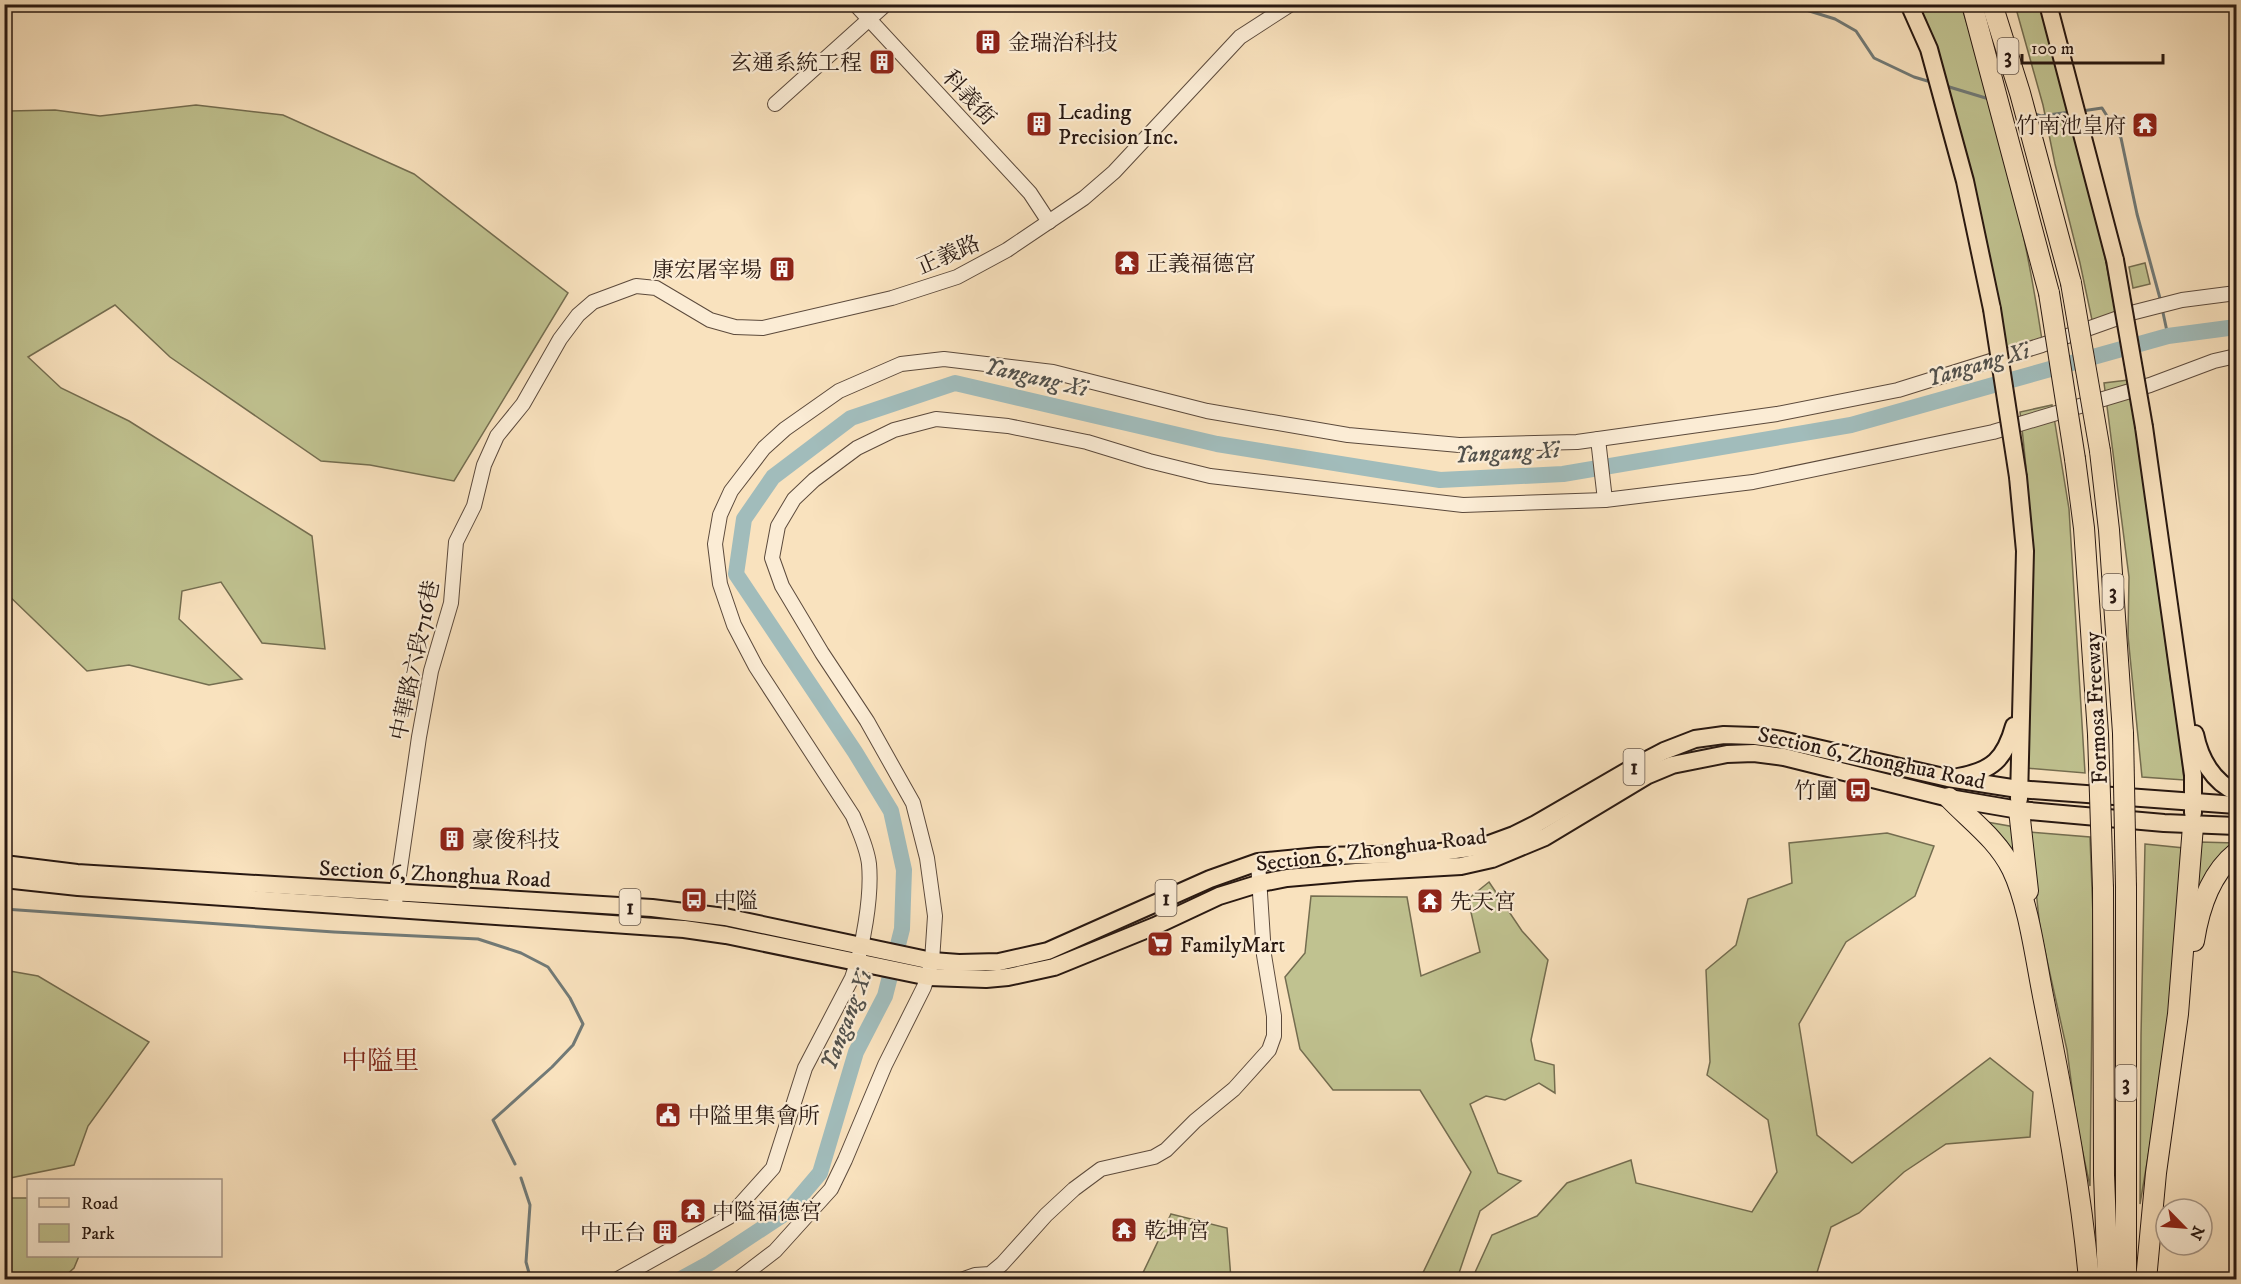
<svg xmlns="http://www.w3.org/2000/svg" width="2241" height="1284" viewBox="0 0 2241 1284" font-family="'IM FELL DW Pica','Noto Serif TC',serif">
	<rect width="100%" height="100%" fill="#f9e2be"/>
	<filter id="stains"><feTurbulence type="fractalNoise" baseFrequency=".00333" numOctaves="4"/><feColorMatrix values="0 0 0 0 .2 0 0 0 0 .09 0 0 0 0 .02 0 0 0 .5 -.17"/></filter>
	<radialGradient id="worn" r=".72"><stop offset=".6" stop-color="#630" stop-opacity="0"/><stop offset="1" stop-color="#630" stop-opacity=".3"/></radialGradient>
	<g fill="#c0c290" stroke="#746d50" stroke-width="1.5">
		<path d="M1918 5H1961C1997 114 2025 226 2042 340L2007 349C1985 232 1963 115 1918 5Z"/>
		<polygon points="2015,5 2042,5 2098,221 2116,314 2092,320 2080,263 2055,164 2043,105"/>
		<polygon points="196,105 283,115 414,174 568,293 454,481 370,465 321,461 170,357 115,305 28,357 61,388 129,421 312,536 325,649 262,643 221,582 182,591 179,619 242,679 209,685 129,665 87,671 4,591 5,113 9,111 55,110 100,116"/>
		<polygon points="2145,263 2150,284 2133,288 2129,267"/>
		<polygon points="2128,380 2151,528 2171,684 2179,729 2184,780 2142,777 2128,636 2129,577 2104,383"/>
		<path d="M2052 405 2069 509 2085 773 2026 768C2035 649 2035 530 2020 412Z"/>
		<polygon points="1981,821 2015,827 2019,881"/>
		<polygon points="2030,832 2090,837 2093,916 2090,1186 2077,1126 2067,1050 2040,929"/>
		<polygon points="1887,833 1934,846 1915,896 1846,942 1799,1024 1817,1135 1852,1163 1990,1058 2033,1092 2030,1137 1946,1144 1904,1172 1859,1213 1831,1227 1815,1279 1472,1279 1492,1235 1537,1216 1567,1183 1631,1160 1636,1183 1752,1212 1777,1172 1768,1120 1707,1075 1710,1062 1706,970 1736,945 1748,899 1792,883 1789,843"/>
		<polygon points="2199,842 2236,843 2236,847 2197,891"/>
		<polygon points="2145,844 2184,848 2174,968 2158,1098 2140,1204 2141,1036"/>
		<polygon points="1489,882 1522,931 1548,960 1531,1040 1535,1060 1554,1065 1555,1093 1539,1083 1505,1100 1486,1096 1470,1104 1498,1173 1521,1181 1480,1211 1457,1279 1420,1279 1471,1172 1420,1090 1333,1090 1300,1049 1285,977 1305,953 1311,896 1407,897 1421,976 1480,952 1468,899"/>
		<polygon points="4,970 38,976 149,1042 88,1126 74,1165 5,1179"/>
		<polygon points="5,1198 28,1198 28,1256 79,1256 74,1268 62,1279 5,1279"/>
		<polygon points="1171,1214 1227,1228 1231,1279 1140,1279"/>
	</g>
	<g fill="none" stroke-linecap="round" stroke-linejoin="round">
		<g stroke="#717a77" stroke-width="3">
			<polyline points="1787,4 1835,19 1856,31 1874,58 1914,77 1931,82"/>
			<polyline points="1946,86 1989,99"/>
			<polyline points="2082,111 2102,108 2121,138 2137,214 2161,302"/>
			<polyline points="2032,113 2041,116 2070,112"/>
			<polyline points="2162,308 2168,336"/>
			<polyline points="4,909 334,932 478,939 521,953 548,967 570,998 583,1024 573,1045 552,1067 493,1120 515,1164"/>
			<polyline points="521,1178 530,1205 526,1262 531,1280"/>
		</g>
		<polyline stroke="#a1bcbb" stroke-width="16" points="679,1280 710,1263 787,1212 820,1173 856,1052 885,996 902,929 904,870 891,811 855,752 736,574 744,519 773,477 851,418 955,383 1217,444 1440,480 1563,474 1851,425 2168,336 2236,327"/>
		<g stroke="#5c4a3c" stroke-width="16">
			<g id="minor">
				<polyline points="855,4 1030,193 1049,222"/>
				<polyline points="775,104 886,4"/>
				<polyline points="1598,439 1605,500"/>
				<polyline points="395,903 419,737 431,671 451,603 456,542 474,506 484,465 497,436 523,404 560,339 578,315 593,302 636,286 656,288 710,320 735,327 763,328 892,298 957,277 1007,250 1084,198 1114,172 1240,37 1291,4"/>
				<path d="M616 1280 729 1217 773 1168 805 1068 852 978C863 948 872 896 869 864 867 847 859 831 853 816L756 667 734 625 720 584 715 544 720 515 731 491 764 448 785 429 839 391 901 364 944 359 1053 372 1207 411 1348 435 1459 445 1577 442 1777 414 1898 390 2042 345 2135 312 2182 300 2236 293"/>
				<polyline points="737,1280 775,1251 831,1189 845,1160 885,1065 924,987 932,961 935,916 927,858 913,803 867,721 822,653 782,586 772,558 778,526 794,499 814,480 857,448 894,430 936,419 1008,426 1087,442 1149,461 1210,476 1463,505 1605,500 1753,482 1993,432 2150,385 2214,361 2236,356"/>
				<polyline points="961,1280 975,1275 990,1274 1002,1264 1046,1215 1074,1189 1101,1169 1154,1157 1166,1150 1195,1121 1234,1089 1269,1050 1274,1036 1274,1016 1264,955 1258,862"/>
			</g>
		</g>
		<g stroke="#281811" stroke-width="20">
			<g id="major">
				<polyline points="1909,4 1929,49 1965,181 1992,309"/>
				<polyline points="2048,4 2115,260"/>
				<polyline points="2144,427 2193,775 2193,813"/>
				<polyline points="2018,477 2025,551 2019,799"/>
				<path d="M2195 734C2200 759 2213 782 2236 792"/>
				<path d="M1958 777C1992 771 2005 759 2014 726"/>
				<polyline points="4,864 77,873 652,908 725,917 932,961 959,963 999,962 1048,951 1210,879 1258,862 1319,856 1426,854 1484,846 1514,835 1536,824 1641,763 1664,751 1695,739 1724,735 1755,736 1782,740 1948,778 2018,789 2236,805"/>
				<polyline points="4,879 78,887 684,929 726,935 929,977 986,979 1008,977 1054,967 1155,926 1219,896 1261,883 1287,878 1356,872 1461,866 1492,859 1545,837 1648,775 1672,765 1727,754 1754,753 1784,757 1949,798 2019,810 2164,823 2236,826"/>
			</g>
		</g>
		<g stroke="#281811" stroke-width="22">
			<g id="highway">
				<polyline points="1972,4 2049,293"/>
				<polyline points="1992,4 2020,93 2071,283"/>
				<polyline points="2100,451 2109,530 2123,733"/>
				<polyline points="2075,459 2084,528 2098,734"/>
				<path d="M1949 798C1971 821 1997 839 2012 869 2029 904 2036 962 2044 1001 2062 1093 2081 1186 2089 1280"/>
				<polyline points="2019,810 2028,891"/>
				<polyline points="2126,887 2126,1280"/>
				<polyline points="2103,888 2104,1175 2108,1280"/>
				<path d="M2194 941C2199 909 2210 874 2236 853"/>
				<polyline points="2146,1280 2156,1173 2178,1014 2193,826"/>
			</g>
		</g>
		<use href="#minor" stroke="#fbecd5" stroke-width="14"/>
		<use href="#major" stroke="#f9e2be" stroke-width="16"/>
		<use href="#highway" stroke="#f9e2be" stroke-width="20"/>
		<g stroke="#281811" stroke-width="20" stroke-linecap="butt">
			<g id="major-bridge">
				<polyline points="2115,260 2144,427"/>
				<polyline points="1992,309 2018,477"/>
			</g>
		</g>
		<g stroke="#281811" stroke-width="22" stroke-linecap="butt">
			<g id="highway-bridge">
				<polyline points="2071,283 2100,451"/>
				<polyline points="2049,293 2075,459"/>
				<polyline points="2123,733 2126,887"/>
				<polyline points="2098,734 2103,888"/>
			</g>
		</g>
		<use href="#major-bridge" stroke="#f9e2be" stroke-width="16"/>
		<use href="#highway-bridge" stroke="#f9e2be" stroke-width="20"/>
	</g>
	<defs>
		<g id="building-square" transform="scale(1.35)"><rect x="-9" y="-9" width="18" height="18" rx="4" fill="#8f2418" stroke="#fbecd5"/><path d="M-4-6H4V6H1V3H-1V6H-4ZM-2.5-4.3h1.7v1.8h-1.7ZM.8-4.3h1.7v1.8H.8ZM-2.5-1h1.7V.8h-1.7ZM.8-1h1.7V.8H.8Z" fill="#fff"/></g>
		<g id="temple-square" transform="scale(1.35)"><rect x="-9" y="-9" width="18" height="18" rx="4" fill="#8f2418" stroke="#fbecd5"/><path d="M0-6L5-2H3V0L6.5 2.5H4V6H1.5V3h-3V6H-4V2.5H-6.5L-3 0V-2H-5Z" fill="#fff"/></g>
		<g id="bus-square" transform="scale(1.35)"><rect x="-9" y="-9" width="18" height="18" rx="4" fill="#8f2418" stroke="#fbecd5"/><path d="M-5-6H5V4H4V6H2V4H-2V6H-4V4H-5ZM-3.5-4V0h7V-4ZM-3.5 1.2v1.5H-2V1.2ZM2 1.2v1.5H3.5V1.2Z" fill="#fff"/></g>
		<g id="supermarket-square" transform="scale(1.35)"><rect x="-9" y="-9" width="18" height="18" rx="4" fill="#8f2418" stroke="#fbecd5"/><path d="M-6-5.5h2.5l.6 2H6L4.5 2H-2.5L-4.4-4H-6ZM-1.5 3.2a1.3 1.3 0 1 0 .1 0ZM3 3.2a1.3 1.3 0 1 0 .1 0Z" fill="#fff"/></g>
		<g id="civic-square" transform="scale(1.35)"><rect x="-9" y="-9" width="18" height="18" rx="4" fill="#8f2418" stroke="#fbecd5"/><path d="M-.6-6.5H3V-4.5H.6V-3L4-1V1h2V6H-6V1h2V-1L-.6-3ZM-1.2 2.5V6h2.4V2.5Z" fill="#fff"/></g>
	</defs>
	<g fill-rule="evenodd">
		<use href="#building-square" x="988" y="42"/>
		<use href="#building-square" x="882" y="62"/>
		<use href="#building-square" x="1039" y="124"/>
		<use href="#temple-square" x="2145" y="125"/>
		<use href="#temple-square" x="1127" y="263"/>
		<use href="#building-square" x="782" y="269"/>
		<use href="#bus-square" x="1858" y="790"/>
		<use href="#building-square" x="452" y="839"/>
		<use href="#bus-square" x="694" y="900"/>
		<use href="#temple-square" x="1430" y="901"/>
		<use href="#supermarket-square" x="1160" y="944"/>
		<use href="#civic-square" x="668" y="1115"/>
		<use href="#temple-square" x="693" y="1211"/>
		<use href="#temple-square" x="1124" y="1230"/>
		<use href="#building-square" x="665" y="1232"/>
	</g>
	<g text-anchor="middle" stroke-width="4.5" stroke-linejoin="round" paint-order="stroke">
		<g fill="#fbecd5" stroke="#67584c" stroke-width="1.5">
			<rect x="1997.5" y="38" width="21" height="36" rx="4.5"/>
			<rect x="2102.5" y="574" width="21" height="36" rx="4.5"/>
			<rect x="1623.5" y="749" width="21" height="36" rx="4.5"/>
			<rect x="1155.5" y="880" width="21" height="36" rx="4.5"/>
			<rect x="619.5" y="889" width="21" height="36" rx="4.5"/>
			<rect x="2115.5" y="1065" width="21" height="36" rx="4.5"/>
		</g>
		<g font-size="21" font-weight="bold" fill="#281811">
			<text x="2008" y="63">3</text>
			<text x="2113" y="599">3</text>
			<text x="1634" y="774">1</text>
			<text x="1166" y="905">1</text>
			<text x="630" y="914">1</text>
			<text x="2126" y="1090">3</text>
		</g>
		<g font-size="22" fill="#281811" stroke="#fbecd5" text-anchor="start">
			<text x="1008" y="50">金瑞治科技</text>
			<text x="862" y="70" text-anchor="end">玄通系統工程</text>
			<text x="1058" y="119">Leading<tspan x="1058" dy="25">Precision Inc.</tspan></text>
			<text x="2126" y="133" text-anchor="end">竹南池皇府</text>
			<text x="1146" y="271">正義福德宮</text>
			<text x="762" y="277" text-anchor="end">康宏屠宰場</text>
			<text x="1838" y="798" text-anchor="end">竹圍</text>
			<text x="472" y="847">豪俊科技</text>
			<text x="714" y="908">中隘</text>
			<text x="1450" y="909">先天宮</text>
			<text x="1180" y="952">FamilyMart</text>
			<text x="688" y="1123">中隘里集會所</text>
			<text x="712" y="1219">中隘福德宮</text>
			<text x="1144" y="1238">乾坤宮</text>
			<text x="646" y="1240" text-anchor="end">中正台</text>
		</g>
		<g font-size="22" fill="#281811" stroke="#fbecd5">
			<text transform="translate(970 97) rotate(47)" y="8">科義街</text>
			<text transform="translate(948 254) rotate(-23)" y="8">正義路</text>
			<text transform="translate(414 660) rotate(-78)" y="8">中華路六段716巷</text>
			<text transform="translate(2095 708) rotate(-93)" y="8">Formosa Freeway</text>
			<text transform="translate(1872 757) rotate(12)" y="8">Section 6, Zhonghua Road</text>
			<text transform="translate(1371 849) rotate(-7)" y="8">Section 6, Zhonghua Road</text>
			<text transform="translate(435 873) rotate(3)" y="8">Section 6, Zhonghua Road</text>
		</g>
		<g font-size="24" font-style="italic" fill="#52514c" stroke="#fbecd5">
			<text transform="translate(1978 364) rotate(-16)" y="8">Yangang Xi</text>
			<text transform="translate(1036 377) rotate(13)" y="8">Yangang Xi</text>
			<text transform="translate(1507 452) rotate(-3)" y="8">Yangang Xi</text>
			<text transform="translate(846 1020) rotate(-69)" y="8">Yangang Xi</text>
		</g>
		<g font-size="26" fill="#7a1f14" stroke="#fbecd5">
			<text x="380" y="1069">中隘里</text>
		</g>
	</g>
	<rect width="2241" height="1284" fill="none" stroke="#f9e2be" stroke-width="24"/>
	<rect x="6" y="6" width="2229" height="1272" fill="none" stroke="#281811" stroke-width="3"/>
	<rect x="12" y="12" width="2217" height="1260" fill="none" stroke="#281811" stroke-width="1.5"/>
	<rect x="27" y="1179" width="195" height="78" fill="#fbecd5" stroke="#a79787" stroke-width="1.5"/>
	<rect x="39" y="1198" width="30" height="9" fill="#f9e2be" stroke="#a79787" stroke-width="1.5"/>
	<text x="81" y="1209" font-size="18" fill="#281811">Road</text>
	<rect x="39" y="1224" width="30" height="18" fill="#c0c290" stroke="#a79787" stroke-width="1.5"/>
	<text x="81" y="1239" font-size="18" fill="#281811">Park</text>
	<g transform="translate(2184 1227) rotate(115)"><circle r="28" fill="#fbecd5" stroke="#a79787" stroke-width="1.5"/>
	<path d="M0-4.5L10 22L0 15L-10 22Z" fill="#8f2418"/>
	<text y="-9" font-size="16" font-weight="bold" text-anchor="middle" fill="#281811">N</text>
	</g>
	<path d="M2022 54v9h141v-9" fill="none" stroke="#281811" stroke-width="3"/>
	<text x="2031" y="54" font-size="18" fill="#281811" stroke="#fbecd5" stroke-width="4.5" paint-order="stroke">100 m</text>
	<rect width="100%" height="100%" filter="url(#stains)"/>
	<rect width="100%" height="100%" fill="url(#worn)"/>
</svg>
